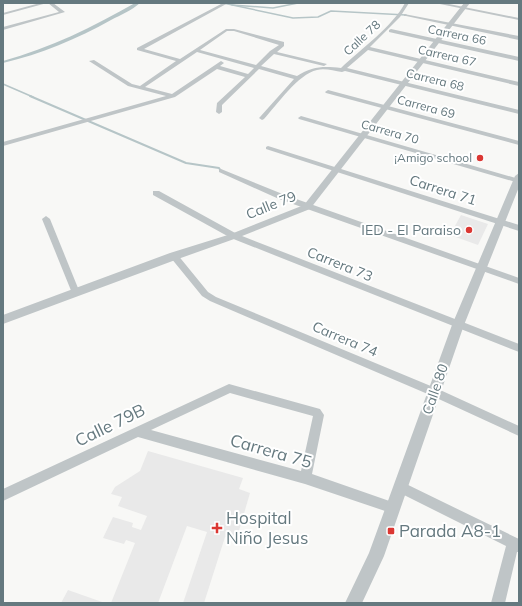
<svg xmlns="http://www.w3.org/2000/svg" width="522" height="606" viewBox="0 0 522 606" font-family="Mulish,sans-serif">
	<rect width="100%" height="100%" fill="#f8f8f6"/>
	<g fill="#e9e9e9">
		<polygon points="461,215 488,224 478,245 450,235"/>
		<polygon points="148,451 243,478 239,489 250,493 236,541 225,537 204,603 183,603 207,532 187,526 158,603 111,603 135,543 126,540 124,544 103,538 113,517 133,523 132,527 141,530 147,516 118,506 122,497 111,494 115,487 140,471"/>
		<polygon points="68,590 105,603 61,603"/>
	</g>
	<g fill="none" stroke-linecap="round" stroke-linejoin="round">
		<g stroke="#b6c5c7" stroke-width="1.5">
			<polyline points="223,3 293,18 318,17 331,11 406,15"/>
			<polyline points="232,5 273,8 298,3"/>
			<polyline points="3,84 33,97"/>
		</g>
		<polyline stroke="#b6c5c7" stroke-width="2" points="30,96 186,163 219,168 221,171"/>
		<path fill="#b6c5c7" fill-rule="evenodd" d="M135 3H140C132 10 121 15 111 20 77 39 41 54 3 63V61C50 48 93 27 135 3Z"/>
		<g fill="#bfc5c7" fill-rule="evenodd">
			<polygon points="40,3 47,3 3,15 3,13"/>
			<polygon points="48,3 53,3 65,12 3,30 3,27 59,12"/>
			<path d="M223 3H228L144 49 180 59 226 29H234L284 42V46L277 52 327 64 324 66 274 54 261 66 297 76C312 66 324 66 341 68 360 50 393 26 405 3H409L400 17 370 47 519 82V86L368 50 347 68 519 110V114L345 71 342 72C334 71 325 68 317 70 298 74 277 105 264 119L262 120 259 118 260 117 294 79 259 69 222 105V112L219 114 216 112 217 103 245 77 217 69 175 97 3 146V142L166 96 128 86 89 61 94 60 132 84 140 86 176 61 137 50V48ZM227 31H234L279 45 270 51 256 65 200 50ZM197 52 254 68 248 74 220 66 224 63 221 61 172 94 145 87Z"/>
			<polygon points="435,3 444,3 519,18 519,20"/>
			<polygon points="404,14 519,36 519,40 406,16 404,16"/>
			<polygon points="391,29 519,57 519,61 389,32 389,30"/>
			<polygon points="328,90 519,141 519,145 326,93 325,92"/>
			<polygon points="301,116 519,179 519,183 299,119 298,118"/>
			<polygon points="268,146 519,225 519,231 266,149 266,147"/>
			<polygon points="221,169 285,195 519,278 519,284 279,199 219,172 219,170"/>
			<polygon points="153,191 159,191 237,234 519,344 519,352 231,238 153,195"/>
			<polygon points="46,216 50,219 80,293 79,295 73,295 72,293 42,219"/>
			<polygon points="174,253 177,254 208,292 216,297 438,389 519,426 519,436 430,395 210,301 202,296 171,258 170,256 171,254"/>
			<path d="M229 384 320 409 324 415 312 474 398 504 400 508 398 512 394 514 305 484 138 437 3 501V489ZM230 393 313 416 301 471 151 430Z"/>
			<polygon points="402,482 519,539 519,552 517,552 505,603 491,603 506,546 398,492 396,488 398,484"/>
		</g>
		<g fill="#bfc5c7" fill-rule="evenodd">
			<polygon points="464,3 470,3 310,209 237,238 178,259 3,324 3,315 170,253 231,234 304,205"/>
			<polygon points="519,173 519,187 464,325 384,556 362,603 345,603 369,553 452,325 515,176"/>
		</g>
	</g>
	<g fill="#db3733" stroke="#fff" stroke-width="1.5">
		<circle cx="480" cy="158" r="4"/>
		<circle cx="469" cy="230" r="4"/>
		<path d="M215 522h4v4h4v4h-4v4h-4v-4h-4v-4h4z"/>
		<rect x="387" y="527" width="8" height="8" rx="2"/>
	</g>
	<g text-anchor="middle" stroke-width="4" stroke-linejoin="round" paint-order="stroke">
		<g font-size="12" fill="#65797f" stroke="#fff">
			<text transform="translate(457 35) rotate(12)" y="4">Carrera 66</text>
			<text transform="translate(362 38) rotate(-43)" y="4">Calle 78</text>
			<text transform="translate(447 56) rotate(13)" y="4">Carrera 67</text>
			<text transform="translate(435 80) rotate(14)" y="4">Carrera 68</text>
			<text transform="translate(426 107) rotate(15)" y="4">Carrera 69</text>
			<text transform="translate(390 132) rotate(16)" y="4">Carrera 70</text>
		</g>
		<g font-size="12" fill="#65797f" stroke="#fff" text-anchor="end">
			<text x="472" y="162">¡Amigo school</text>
		</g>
		<g font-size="14" fill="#65797f" stroke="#fff">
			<text transform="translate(443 190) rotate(18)" y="5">Carrera 71</text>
			<text transform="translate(271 205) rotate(-22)" y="5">Calle 79</text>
			<text transform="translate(340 264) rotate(22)" y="5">Carrera 73</text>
			<text transform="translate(345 339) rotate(23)" y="5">Carrera 74</text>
			<text transform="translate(435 389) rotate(-71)" y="5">Calle 80</text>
		</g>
		<g font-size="14" fill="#65797f" stroke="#fff" text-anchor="end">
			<text x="461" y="235">IED - El Paraiso</text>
		</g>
		<g font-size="17" fill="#65797f" stroke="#fff">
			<text transform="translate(110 425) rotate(-26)" y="6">Calle 79B</text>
			<text transform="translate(271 451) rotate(16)" y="6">Carrera 75</text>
		</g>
		<g font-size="17" fill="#65797f" stroke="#fff" text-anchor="start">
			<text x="226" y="524">Hospital<tspan x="226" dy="20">Niño Jesus</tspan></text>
			<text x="399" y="537">Parada A8-1</text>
		</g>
	</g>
	<rect width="522" height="606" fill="none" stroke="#65797f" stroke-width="8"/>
</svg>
